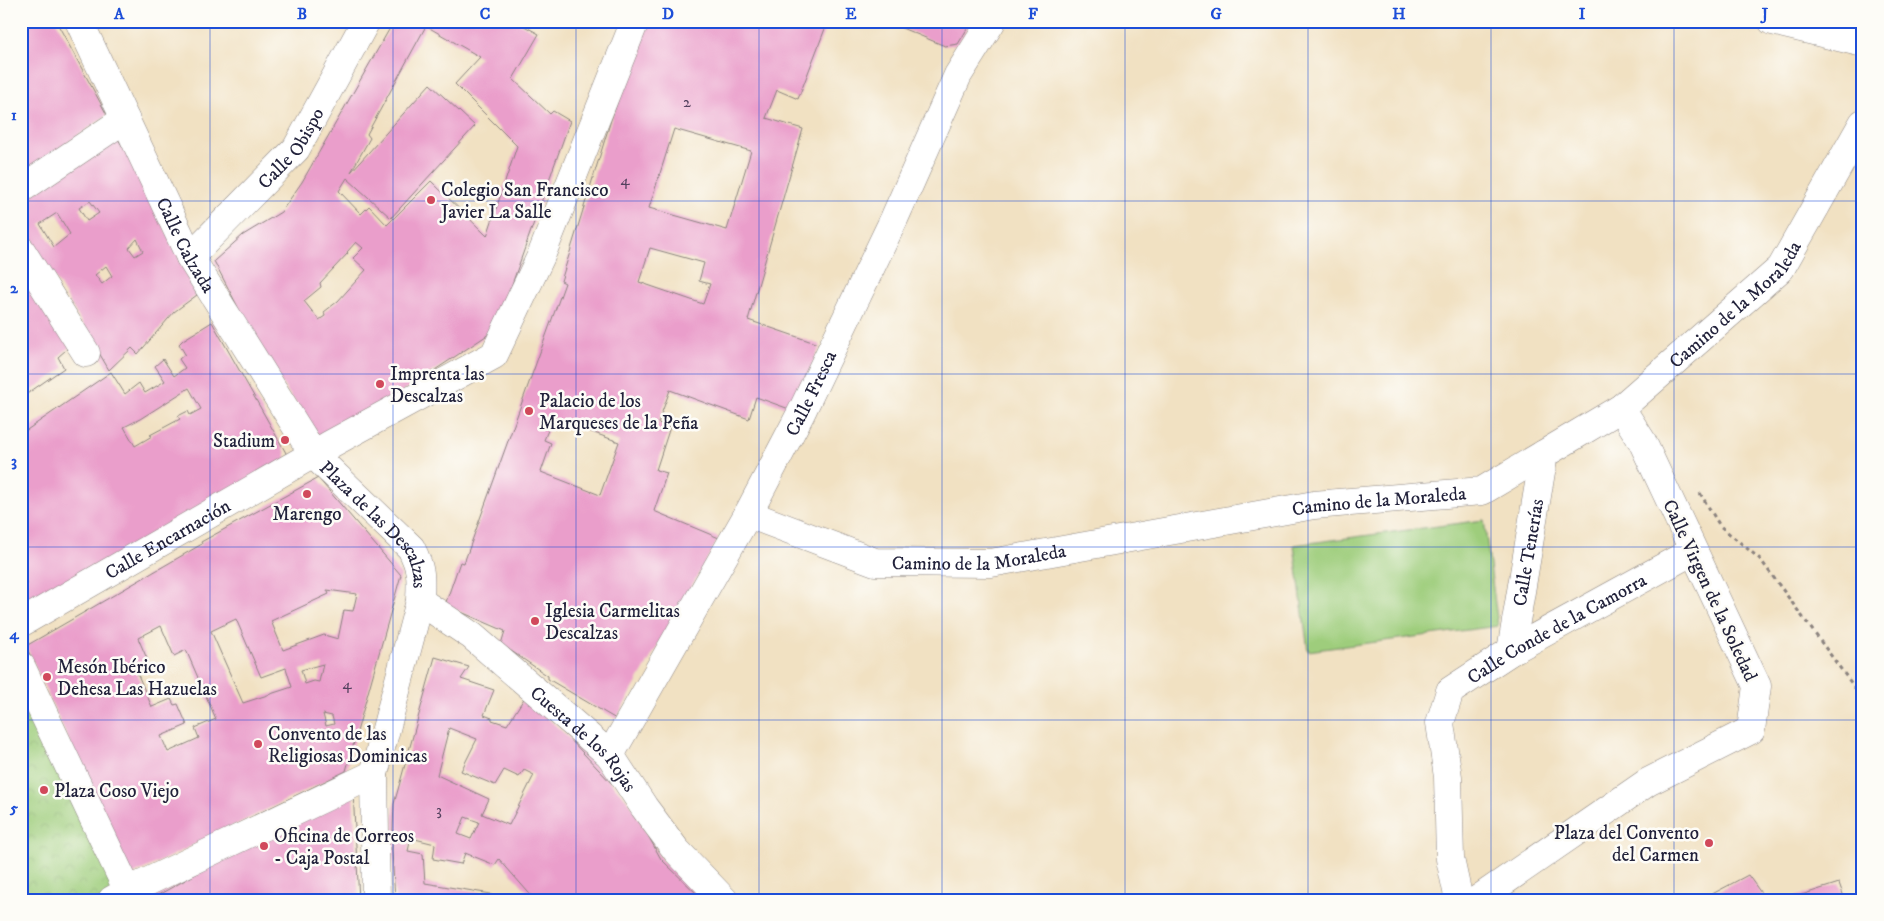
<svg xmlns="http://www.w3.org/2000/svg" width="1884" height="921" viewBox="0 0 1884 921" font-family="'IM FELL DW Pica',serif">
	<defs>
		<pattern id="park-crowns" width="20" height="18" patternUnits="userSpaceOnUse" patternTransform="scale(1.25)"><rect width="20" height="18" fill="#9ecd7c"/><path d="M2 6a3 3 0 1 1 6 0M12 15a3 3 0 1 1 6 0" fill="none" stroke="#88b06c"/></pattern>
	</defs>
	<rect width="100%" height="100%" fill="#fdfcf7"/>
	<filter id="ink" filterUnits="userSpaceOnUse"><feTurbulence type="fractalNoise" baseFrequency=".02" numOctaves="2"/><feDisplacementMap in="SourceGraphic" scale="10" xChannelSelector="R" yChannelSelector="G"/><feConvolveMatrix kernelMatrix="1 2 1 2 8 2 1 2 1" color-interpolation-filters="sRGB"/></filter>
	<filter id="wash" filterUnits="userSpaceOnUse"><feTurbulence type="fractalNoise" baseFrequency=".0096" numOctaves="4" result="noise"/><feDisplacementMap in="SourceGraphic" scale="20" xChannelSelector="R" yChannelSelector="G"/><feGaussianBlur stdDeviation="1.12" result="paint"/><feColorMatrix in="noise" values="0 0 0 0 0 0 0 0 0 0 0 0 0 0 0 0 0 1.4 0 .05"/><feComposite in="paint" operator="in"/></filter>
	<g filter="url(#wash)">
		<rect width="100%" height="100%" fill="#f1e1c2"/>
		<polygon fill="#9ecd7c" stroke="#60785c" points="1484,520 1498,626 1308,651 1294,545"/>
		<polygon fill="url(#park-crowns)" stroke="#60785c" points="37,700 128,891 112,900 21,900 21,708"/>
		<g id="blocks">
			<g fill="#ea9ecb" fill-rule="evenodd">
				<polygon points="21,21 56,21 107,115 21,176"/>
				<path d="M394 21H515L539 34 513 79 550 114 553 111 570 121 511 287 489 334 331 439 319 436 266 361 214 261 243 235 281 212 302 182ZM426 26 480 57 455 84 517 146 487 236 431 181 387 225 369 206 361 214 339 191 347 178 391 218 475 126 430 84 351 172 370 138 367 134ZM356 242 363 248 353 258 366 270 338 301 324 312 325 316 319 320 304 301 321 287 320 283 348 253 347 252Z"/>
				<path d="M647 21H828L798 99 777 90 766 118 803 129 748 320 821 345 792 410 756 397 749 419 670 390 658 423 670 427 656 470 667 473 654 511 719 538 616 719 548 679V676L501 644 505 631 445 605 460 562 464 563 565 283 561 281 611 120ZM674 129 751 151 727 230 649 208ZM650 248 704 263 699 281 710 284 703 304 639 282ZM553 418 619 442 600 495 541 472 551 443 544 440Z"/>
				<polygon points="885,21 972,21 958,44 945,46"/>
				<path d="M118 139 137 170 197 295 174 312 138 354 132 348 109 370 59 284 39 257 21 228V201ZM90 201 99 213 87 221 79 208ZM57 213 70 234 54 247 40 224ZM137 239 143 251 135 256 129 248ZM106 266 112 276 102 284 95 275Z"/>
				<polygon points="21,265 74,343 58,357 64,368 21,398 21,343 27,339 21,330"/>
				<path d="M212 322 286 453V462L21 612V588L27 585 21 574V434L111 372 125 394 139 383 145 393 165 381 155 366 163 359 174 376 185 368 179 359 185 354 179 344 183 340ZM189 388 201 409 190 415 188 411 178 416 180 419 150 435 152 436 135 446 124 427 140 419Z"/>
				<path d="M318 478 401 575 346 771 130 876 26 646 202 544 201 542ZM327 590 357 594 353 611 344 610 338 639 324 635 283 650 271 621 329 594ZM236 619 261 677 286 668 292 687 243 703 211 631ZM161 626 174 656 186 650 216 719 195 728 199 738 168 752 161 736 187 725 178 704 174 705 171 699 152 707 135 668 148 661 138 638ZM323 664 319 682 314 681 305 684 301 670ZM323 714 332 716 334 724 326 726Z"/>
				<path d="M435 657 469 667 461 679 494 690 484 715 492 718V720L507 725 525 697 568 737 630 803 661 859 703 900H535L499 859 495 865 465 853 461 864 433 859 435 844 411 838 408 851 423 854 425 883 491 894V900H395L392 851 394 804ZM449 728 477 739 461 771 495 785 504 770 519 777 524 770 534 775 509 825 482 814 489 799 437 775ZM465 817 479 822 471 839 458 834Z"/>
				<polygon points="353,792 359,900 149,900 298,818"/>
				<polygon points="1748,875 1766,900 1701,900"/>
				<polygon points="1839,883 1845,900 1789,900 1789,899"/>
			</g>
		</g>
	</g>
	<g filter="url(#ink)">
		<use href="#blocks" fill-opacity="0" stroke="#8a827e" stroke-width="1"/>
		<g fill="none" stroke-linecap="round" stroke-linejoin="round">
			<g stroke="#8a827e" stroke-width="29">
				<g id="minor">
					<path id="s1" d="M79 21 190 257 314 455 411 548C422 570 421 577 420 601L374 774 376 900"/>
					<polyline points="1772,21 1863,43"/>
					<polyline points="21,189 125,119"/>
					<polyline points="21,250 86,353"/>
					<path id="s2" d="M190 257 296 149 366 21"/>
					<path id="s3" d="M748 514 875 562 991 563 1314 505 1482 491 1621 408 1781 268 1863 123"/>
					<path id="s4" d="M420 601 472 636 610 755 644 807 676 850 724 900"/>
					<path id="s5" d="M21 623 329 445 494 355 541 256 635 21"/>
					<path id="s6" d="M1511 651 1544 454"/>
					<polyline points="21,666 128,891"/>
					<path id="s7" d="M610 755 748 514 801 413 894 219 958 75 992 21"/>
					<polyline points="112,900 128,891 374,774"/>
					<path id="s8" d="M1459 900 1450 859 1448 777 1440 723 1450 691 1511 651 1693 551"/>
					<polyline points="1477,900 1648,782 1751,730 1757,686 1642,441 1621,408"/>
				</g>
			</g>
			<polyline stroke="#8a827e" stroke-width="3" stroke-dasharray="4 4" stroke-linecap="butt" points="1700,493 1720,526 1760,559 1863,699"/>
			<use href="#minor" stroke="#fff" stroke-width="28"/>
		</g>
	</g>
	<path fill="none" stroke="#1d4ed8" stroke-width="1" stroke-opacity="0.55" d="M210 21V900M393 21V900M576 21V900M759 21V900M942 21V900M1125 21V900M1308 21V900M1491 21V900M1674 21V900M21 201H1863M21 374H1863M21 547H1863M21 720H1863"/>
	<g fill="#d1495b" stroke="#fdfcf7" stroke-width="2">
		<circle cx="431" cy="200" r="5"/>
		<circle cx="380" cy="384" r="5"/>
		<circle cx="529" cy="411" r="5"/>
		<circle cx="285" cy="440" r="5"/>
		<circle cx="307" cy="494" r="5"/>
		<circle cx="535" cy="621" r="5"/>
		<circle cx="47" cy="677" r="5"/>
		<circle cx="258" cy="744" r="5"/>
		<circle cx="44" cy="790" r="5"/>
		<circle cx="1709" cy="843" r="5"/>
		<circle cx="264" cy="846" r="5"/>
	</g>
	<g text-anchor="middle" stroke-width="5" stroke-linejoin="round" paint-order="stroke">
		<g font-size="16" fill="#54415f">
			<text x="687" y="107">2</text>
			<text x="625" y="185">4</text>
			<text x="347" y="689">4</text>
			<text x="439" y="815">3</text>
		</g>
		<g font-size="19" fill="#22223b" stroke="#fdfcf7">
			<text dy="7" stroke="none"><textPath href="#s2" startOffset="149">Calle Obispo</textPath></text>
			<text dy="7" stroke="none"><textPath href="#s1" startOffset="248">Calle Calzada</textPath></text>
			<text dy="7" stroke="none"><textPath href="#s3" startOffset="1065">Camino de la Moraleda</textPath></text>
			<text dy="7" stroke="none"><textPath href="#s7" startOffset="414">Calle Fresca</textPath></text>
			<text dy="7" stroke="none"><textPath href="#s3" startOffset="645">Camino de la Moraleda</textPath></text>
			<text dy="7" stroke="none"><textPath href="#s1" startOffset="589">Plaza de las Descalzas</textPath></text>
			<text dy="7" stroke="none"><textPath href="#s5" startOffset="169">Calle Encarnación</textPath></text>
			<text dy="7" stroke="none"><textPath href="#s6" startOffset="100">Calle Tenerías</textPath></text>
			<text dy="7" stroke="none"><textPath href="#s3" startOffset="240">Camino de la Moraleda</textPath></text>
			<text transform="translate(1711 590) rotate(65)" y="7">Calle Virgen de la Soledad</text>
			<text dy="7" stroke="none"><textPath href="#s8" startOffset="336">Calle Conde de la Camorra</textPath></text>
			<text dy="7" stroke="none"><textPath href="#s4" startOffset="215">Cuesta de los Rojas</textPath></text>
		</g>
		<g font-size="19" fill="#22223b" stroke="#fdfcf7" text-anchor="start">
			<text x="441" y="196">Colegio San Francisco<tspan x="441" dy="22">Javier La Salle</tspan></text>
			<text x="390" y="380">Imprenta las<tspan x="390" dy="22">Descalzas</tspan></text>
			<text x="539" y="407">Palacio de los<tspan x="539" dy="22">Marqueses de la Peña</tspan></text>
			<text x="275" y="447" text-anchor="end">Stadium</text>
			<text x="307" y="520" text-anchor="middle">Marengo</text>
			<text x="545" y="617">Iglesia Carmelitas<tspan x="545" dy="22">Descalzas</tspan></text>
			<text x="57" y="673">Mesón Ibérico<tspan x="57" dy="22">Dehesa Las Hazuelas</tspan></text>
			<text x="268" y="740">Convento de las<tspan x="268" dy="22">Religiosas Dominicas</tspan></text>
			<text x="54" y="797">Plaza Coso Viejo</text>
			<text x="1699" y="839" text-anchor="end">Plaza del Convento<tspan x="1699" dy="22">del Carmen</tspan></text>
			<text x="274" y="842">Oficina de Correos<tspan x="274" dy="22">- Caja Postal</tspan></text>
		</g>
	</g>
	<rect width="1884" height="921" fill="none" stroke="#fdfcf7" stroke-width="55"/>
	<rect x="28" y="28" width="1828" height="866" fill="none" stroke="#1d4ed8" stroke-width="2"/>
	<g font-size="16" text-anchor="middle" font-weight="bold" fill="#1d4ed8">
		<text x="119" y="19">A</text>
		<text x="302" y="19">B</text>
		<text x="485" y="19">C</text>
		<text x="668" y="19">D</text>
		<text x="851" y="19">E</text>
		<text x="1033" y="19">F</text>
		<text x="1216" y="19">G</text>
		<text x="1399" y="19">H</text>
		<text x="1582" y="19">I</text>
		<text x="1765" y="19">J</text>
		<text x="14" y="120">1</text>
		<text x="14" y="293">2</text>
		<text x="14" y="466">3</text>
		<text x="14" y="639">4</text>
		<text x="14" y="813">5</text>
	</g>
</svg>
